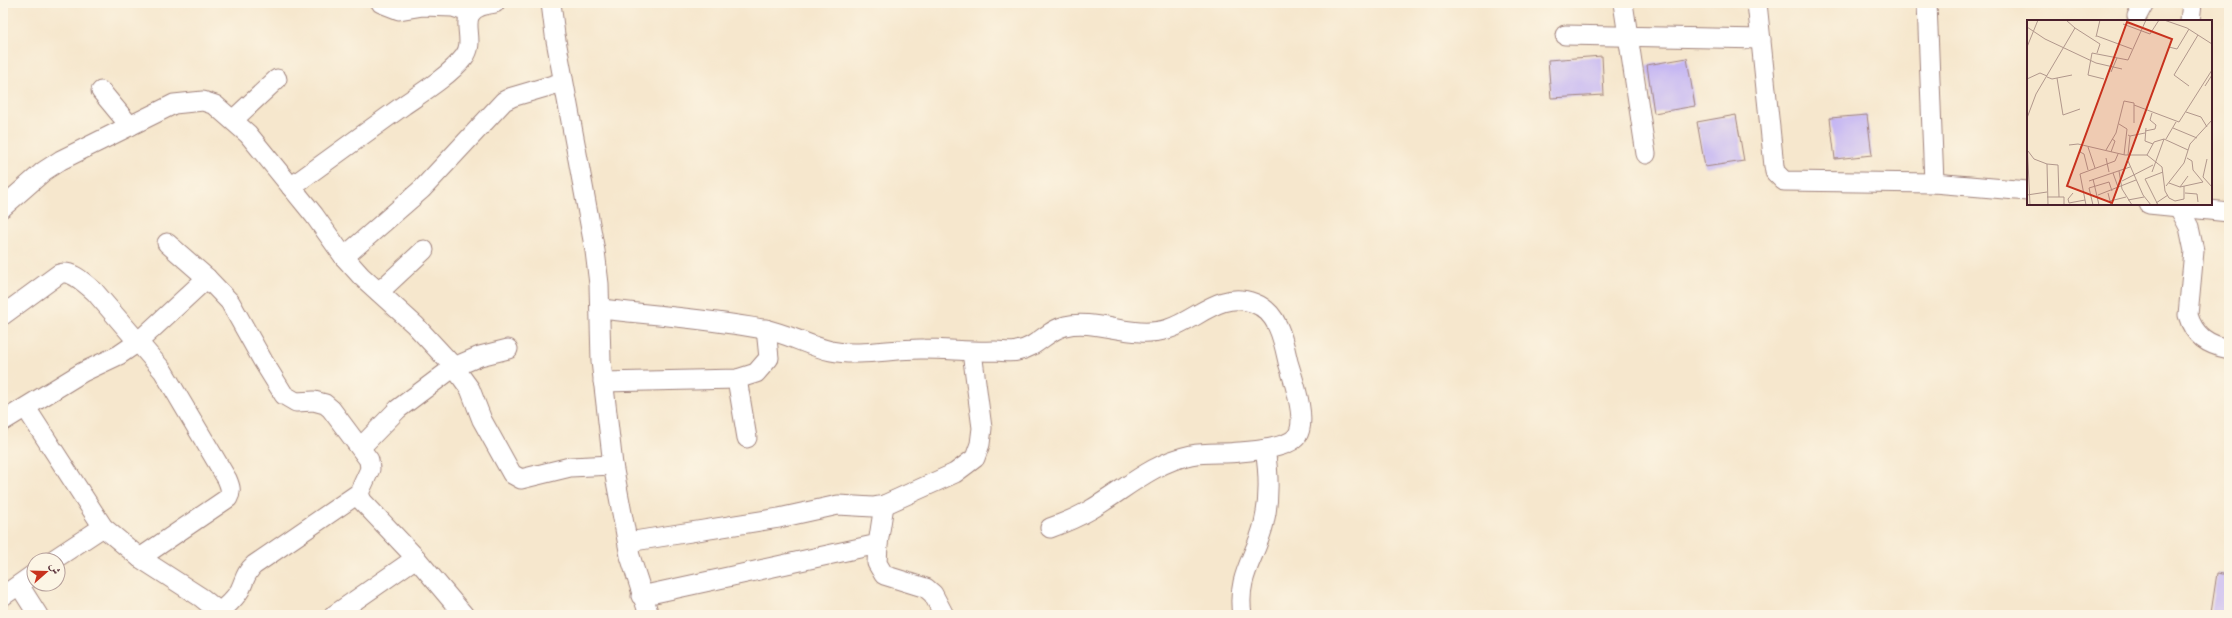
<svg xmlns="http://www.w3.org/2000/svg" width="2232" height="618" viewBox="0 0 2232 618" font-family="'IM FELL French Canon',Amiri,serif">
	<rect width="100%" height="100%" fill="#fcf5e5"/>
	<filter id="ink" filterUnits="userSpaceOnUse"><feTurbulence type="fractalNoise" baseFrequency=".025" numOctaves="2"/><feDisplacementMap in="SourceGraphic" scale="8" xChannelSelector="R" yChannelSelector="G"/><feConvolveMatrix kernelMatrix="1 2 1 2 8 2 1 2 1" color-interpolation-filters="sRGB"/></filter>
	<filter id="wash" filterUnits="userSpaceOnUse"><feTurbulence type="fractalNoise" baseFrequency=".012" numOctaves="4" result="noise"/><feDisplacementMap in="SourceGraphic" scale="16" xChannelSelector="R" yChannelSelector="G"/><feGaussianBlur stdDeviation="0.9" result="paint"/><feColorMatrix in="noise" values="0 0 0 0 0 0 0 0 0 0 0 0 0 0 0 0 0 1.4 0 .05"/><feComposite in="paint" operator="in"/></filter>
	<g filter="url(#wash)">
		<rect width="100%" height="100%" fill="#f6e7cd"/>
		<g id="blocks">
			<g fill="#c6b7f3">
				<polygon points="1602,56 1604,95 1551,98 1548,60"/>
				<polygon points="1687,58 1695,106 1654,113 1647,65"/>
				<polygon points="1736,115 1744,161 1705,167 1697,122"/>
				<polygon points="1867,115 1872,155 1835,159 1830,118"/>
				<polygon points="2217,573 2229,575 2229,615 2211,613"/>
			</g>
		</g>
	</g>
	<g filter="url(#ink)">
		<use href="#blocks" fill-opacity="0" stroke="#a0837c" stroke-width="1"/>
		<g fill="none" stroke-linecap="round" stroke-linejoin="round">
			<g stroke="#a0837c" stroke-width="21">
				<g id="minor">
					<polyline points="381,3 399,10 423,6 453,7 471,13"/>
					<polyline points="551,3 555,35 595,251 599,284 601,361 613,465 630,556 649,615"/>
					<polyline points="1623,3 1646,154"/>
					<polyline points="1757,3 1774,166 1775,172 1784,181 1934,183 2028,191"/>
					<polyline points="1927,3 1934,183"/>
					<polyline points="2137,16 2144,3"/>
					<polyline points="2190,21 2192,3"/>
					<polyline points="1565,35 1761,39"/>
					<polyline points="101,91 130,126"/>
					<polyline points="233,120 277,79"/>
					<path d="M291 187C329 159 367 132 404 105 423 92 450 75 464 57 480 37 448 9 495 3"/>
					<polyline points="2149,204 2229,212"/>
					<path d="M2177 204 2189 227 2194 251 2188 315C2194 336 2208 345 2229 349"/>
					<polyline points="3,207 44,171 61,160 160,111 174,104 203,101 215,105 248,134 314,215 344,257 361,276 415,325 454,367 470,389 482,420 512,474 521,479 570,467 613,465"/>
					<polyline points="167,243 207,278 230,302 263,361 284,395 296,402 314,401 325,404 331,409 369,460 370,469 359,493 362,501 416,558 464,615"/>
					<polyline points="344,257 422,189 504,101 512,97 563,82"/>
					<polyline points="379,292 424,250"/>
					<path d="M600 309C654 315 709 319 763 329 787 333 808 346 831 351 861 357 894 348 924 349 948 349 972 352 995 351 1002 351 1011 353 1017 351 1037 348 1047 330 1065 326 1096 318 1133 340 1168 329 1197 320 1220 290 1254 303 1278 312 1283 339 1288 362 1293 379 1308 420 1297 436 1289 448 1254 451 1240 452 1224 454 1207 452 1191 455 1152 463 1123 491 1090 510 1078 517 1064 523 1050 528"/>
					<path d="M3 315 59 274C72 269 85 284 95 292L163 371 227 479C230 486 232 491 228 498L140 558"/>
					<polyline points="737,379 747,438"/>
					<polyline points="603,382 737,379 756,373 769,358 766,329"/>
					<polyline points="26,408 103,527 140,558 202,598 223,615"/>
					<polyline points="3,421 83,372 119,355 138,342 207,278"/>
					<polyline points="361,447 398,409 454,367 480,356 508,349"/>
					<polyline points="628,542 779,518 838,505 873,507 884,505 955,473 975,458 980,444 982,428 972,352"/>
					<polyline points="878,544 877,563 884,575 926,588 933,594 944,615"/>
					<polyline points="53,560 103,527"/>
					<polyline points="19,585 38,615"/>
					<polyline points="3,596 34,574"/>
					<polyline points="641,596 878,544 884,505"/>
					<path d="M220 612C227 605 235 599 240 590 245 580 245 573 254 565L359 493"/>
					<polyline points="334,615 416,558"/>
					<path d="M1242 615C1236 575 1256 558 1264 523 1270 498 1269 474 1265 449"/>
				</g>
			</g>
			<use href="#minor" stroke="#fff" stroke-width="19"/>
		</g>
	</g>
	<g transform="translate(2027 20)">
		<rect width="185" height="185" fill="#f6e7cd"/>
		<path fill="none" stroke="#b1978c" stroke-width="1" d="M137 0 160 8 185 24M96 4 123 14 132 0M0 7 18 19 69 43 95 49M48 8 73 24 70 33M70 16 105 29M69 17 73 0M0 27 11 0M142 27 150 29 162 9M84 52 90 38M20 57 25 59 45 55M30 58 36 95 53 89M0 59 13 53 20 56M77 59 61 55 65 33 101 40 119 0M162 66 147 55 171 15M178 66 185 55M107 85 152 102 185 50M159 92 174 97 180 107M0 98 9 74 48 8 39 0M92 104 100 109 97 135M119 108 118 121 126 124M146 108 170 118M118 111 128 109 129 105 123 100 125 93M101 115 103 116 101 135M103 116 118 113M139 119 149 102M0 120 3 185M42 125 51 124 98 135H120L127 122 137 119 161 130M54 126 53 132 57 134 61 150M61 127 68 148M79 130 89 113 97 81 107 83V103M1 131 7 139 20 144 31 145 32 177M84 132 88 121 85 119M120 135 135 147 138 171 142 178 148 181 157 179V166M79 138 82 152M180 139 176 157 185 167M101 141 116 175 124 185M20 144 21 185M92 151 95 169 105 185M125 152 137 119M86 153 91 167M66 159 72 185M62 161 103 147M95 161 126 145M142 163 153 167 176 162 166 150 165 141 160 138M139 166 157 143 163 124 185 100M153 167 161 156M46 173 41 179 42 183 58 180M81 173 84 185M158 173 170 174 171 182M0 175 20 172M71 175 109 160M20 177H37V185M101 180 117 177M83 181 99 177M129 183 141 175M59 185 53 154 88 141 91 134M66 185 62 168 82 162 85 171M131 185 118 159 136 152"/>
		<path fill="#c8321e" fill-opacity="0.15" stroke="#c8321e" stroke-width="2" d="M100 2 145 19 85 183 40 166Z"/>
		<rect width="185" height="185" fill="none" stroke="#4a1f2b" stroke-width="2"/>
	</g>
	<rect width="2232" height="618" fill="none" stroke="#fcf5e5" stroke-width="16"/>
	<g transform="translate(46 572) rotate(70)"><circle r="19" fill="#fcf5e5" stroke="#b59f9b"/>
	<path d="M0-3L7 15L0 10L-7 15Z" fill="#c8321e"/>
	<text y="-6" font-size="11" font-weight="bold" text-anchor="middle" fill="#4a1f2b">ش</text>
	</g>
</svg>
